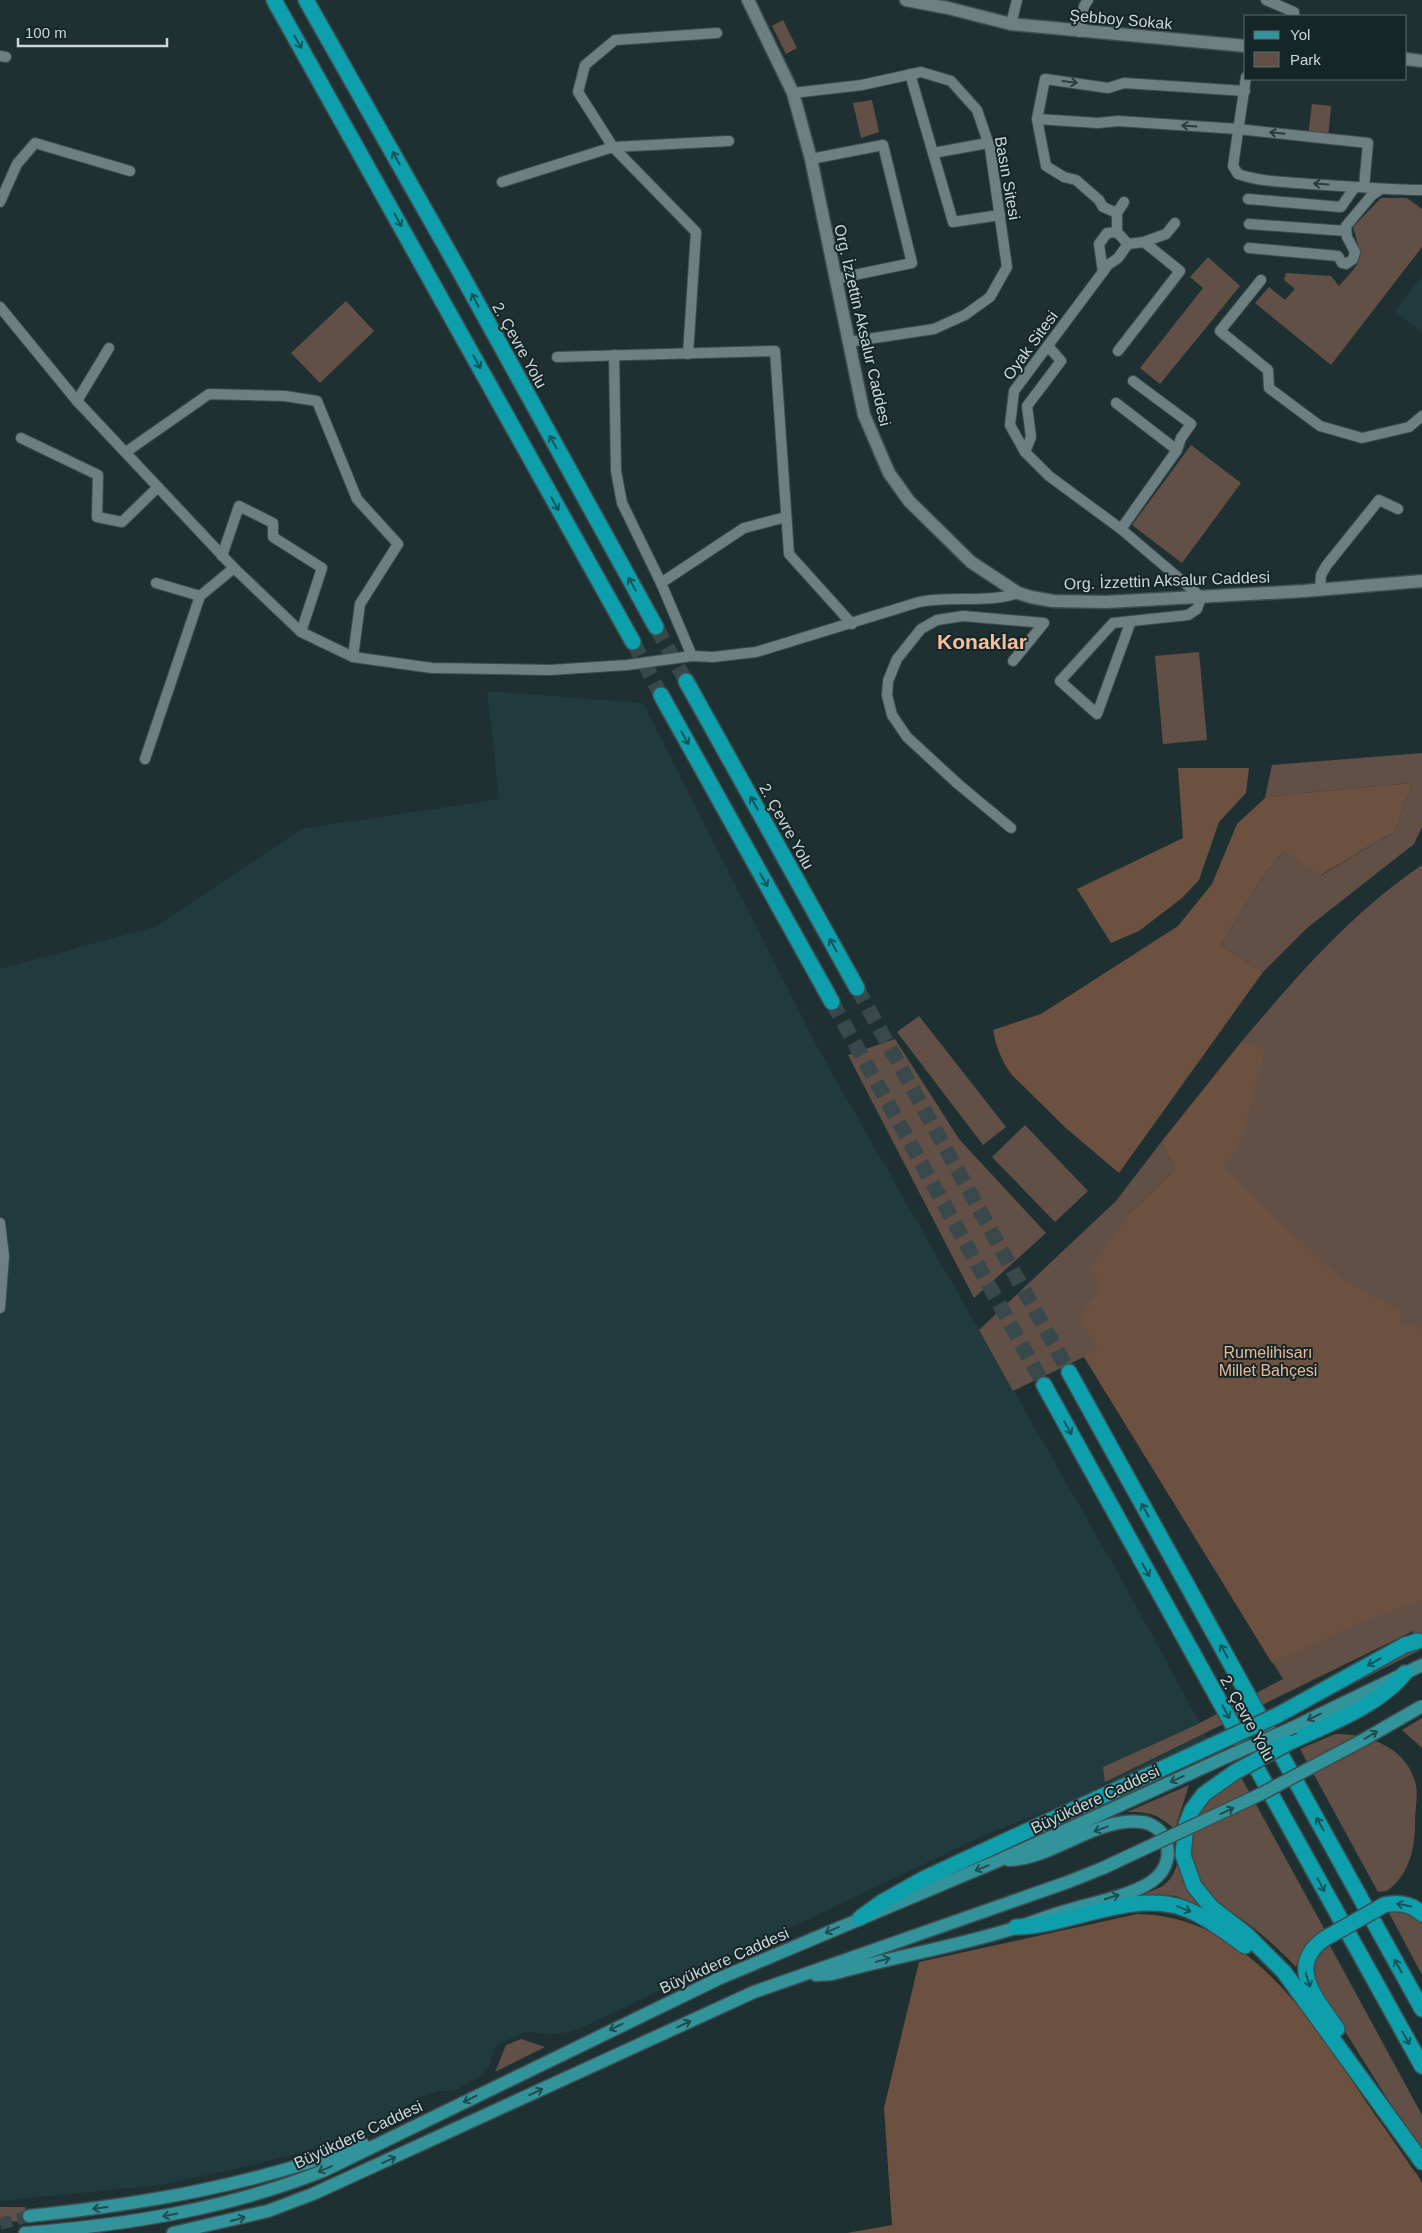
<svg xmlns="http://www.w3.org/2000/svg" width="1422" height="2233" viewBox="0 0 1422 2233" font-family="Helvetica,sans-serif">
	<rect width="100%" height="100%" fill="#1f3032"/>
	<g fill="#203a3d">
		<polygon points="1422,276 1422,333 1395,311"/>
		<polygon points="487,691 643,703 820,1052 1127,1589 1209,1740 1107,1788 989,1833 585,2026 573,2031 557,2034 541,2034 528,2031 495,2046 489,2068 480,2076 458,2089 449,2091 438,2091 420,2097 383,2121 313,2149 262,2163 161,2185 0,2201 0,969 157,926 301,829 499,799"/>
	</g>
	<g fill="#625046">
		<polygon points="783,20 797,48 786,54 772,26"/>
		<polygon points="872,100 879,132 861,138 853,103"/>
		<polygon points="1312,104 1331,106 1328,138 1308,136"/>
		<path d="M1381 198H1407L1422 209V247L1331 365 1255 303 1269 287 1285 300 1295 289 1284 280 1286 273 1331 276 1339 286C1364 258 1363 262 1353 227Z"/>
		<polygon points="1208,257 1240,286 1160,384 1140,368 1203,288 1190,277"/>
		<polygon points="346,301 374,331 320,383 291,353"/>
		<polygon points="1191,445 1241,483 1182,563 1132,525"/>
		<polygon points="1199,652 1207,740 1163,744 1155,656"/>
		<polygon points="1422,753 1422,827 1414,844 1307,928 1263,972 1221,945 1263,877 1283,852 1322,875 1395,831 1412,783 1282,795 1265,798 1272,765"/>
		<path d="M1422 865V1649L1299 1711 1414 1645 1413 1631 1105 1782 1103 1767 1194 1726 1283 1679 1084 1357 1013 1391 979 1330 1116 1201 1162 1141 1174 1170 1129 1214 1102 1287 1264 1047 1242 1041C1298 975 1350 914 1422 865Z"/>
		<polygon points="919,1016 1006,1127 983,1145 897,1032"/>
		<polygon points="895,1039 959,1139 1046,1233 974,1298 848,1055"/>
		<polygon points="1025,1125 1088,1191 1055,1222 992,1157"/>
		<polygon points="1422,1718 1422,1748 1402,1730"/>
		<path d="M1335 1734C1368 1733 1408 1748 1416 1785 1418 1796 1415 1811 1415 1823 1415 1849 1409 1875 1387 1891L1378 1892 1300 1749Z"/>
		<path d="M1241 1777 1326 1932C1310 1941 1300 1949 1296 1967 1282 1953 1267 1938 1251 1926 1216 1900 1183 1883 1193 1833 1198 1805 1217 1790 1241 1777Z"/>
		<path d="M1189 1785 1175 1829C1156 1814 1152 1812 1127 1812Z"/>
		<path d="M1178 1861 1189 1894 1201 1907 1176 1896 1143 1894C1163 1888 1172 1883 1178 1861Z"/>
		<polygon points="1401,1910 1418,1918 1422,1924 1422,1975 1388,1911"/>
		<polygon points="1329,1944 1422,2115 1422,2149 1390,2103 1311,1977 1314,1955"/>
		<polygon points="521,2039 545,2047 495,2072 506,2045"/>
		<polygon points="0,2207 25,2207 29,2222 0,2221"/>
	</g>
	<g fill="#6c5141">
		<polygon points="1178,768 1249,768 1246,793 1219,822 1199,880 1182,898 1139,931 1111,943 1077,889 1183,838"/>
		<path d="M1412 783 1395 831 1321 875 1283 852 1263 877 1221 945 1263 972 1119 1173 1067 1129 1012 1075C1002 1062 996 1047 993 1030L1041 1014 1178 926 1212 884 1237 824 1265 798 1282 795Z"/>
		<polygon points="1242,1041 1265,1047 1242,1138 1224,1168 1280,1223 1342,1279 1400,1311 1401,1325 1420,1327 1422,1330 1422,1600 1358,1623 1272,1663 1084,1357 1098,1350 1080,1316 1102,1287 1091,1268 1129,1214 1174,1170 1162,1141"/>
		<path d="M1137 1914C1252 1915 1318 2031 1375 2115 1388 2133 1400 2150 1412 2168 1415 2172 1421 2179 1422 2184 1422 2197 1422 2219 1422 2233H847L892 2225 884 2108 919 1962Z"/>
	</g>
	<g fill="none" stroke-linecap="round" stroke-linejoin="round">
		<polyline stroke="#39494b" stroke-width="12" stroke-dasharray="12 6" stroke-linecap="butt" points="0,2224 29,2216"/>
		<g stroke="#39494b" stroke-width="15" stroke-dasharray="15 8" stroke-linecap="butt">
			<polyline points="656,627 686,681"/>
			<polyline points="633,642 661,695"/>
			<polyline points="857,988 1069,1372"/>
			<polyline points="832,1002 1044,1385"/>
		</g>
		<g stroke="#3e4d4f" stroke-width="12">
			<g id="street">
				<polyline points="1266,0 1294,12 1294,16"/>
				<polyline points="1011,24 1017,0"/>
				<polyline points="1080,32 1084,6 1088,0"/>
				<polyline points="0,56 6,57"/>
				<polyline points="910,74 953,222 1000,215"/>
				<path d="M1246 77 1233 166 1238 174C1261 182 1286 182 1310 184 1348 186 1385 190 1422 190"/>
				<polyline points="793,93 862,85 921,72 951,81 977,110 990,148 1007,267 990,297 965,315 934,329 848,342"/>
				<polyline points="1037,119 1098,123 1118,121 1238,129 1368,143 1364,187"/>
				<polyline points="933,153 988,143"/>
				<polyline points="811,159 883,145 912,263 835,279"/>
				<polyline points="502,182 613,147 729,141"/>
				<polyline points="1248,199 1341,207 1355,187"/>
				<polyline points="0,202 17,164 35,143 130,171"/>
				<polyline points="1117,213 1124,202"/>
				<polyline points="1249,224 1346,231"/>
				<polyline points="1144,242 1166,234 1175,223"/>
				<polyline points="1249,248 1338,256 1342,263 1346,264 1353,259 1355,252 1347,237 1346,226 1372,195 1381,189"/>
				<polyline points="1103,272 1099,244 1107,233 1117,232"/>
				<polyline points="1261,280 1220,331 1268,370 1269,388 1320,426 1362,438 1409,427 1422,416"/>
				<path d="M0 307 77 401 234 568 301 632 353 657 432 668 550 670 627 665 692 656 713 657 756 652 919 602C952 595 987 604 1018 593"/>
				<polyline points="1118,351 1180,271 1144,242 1128,244"/>
				<polyline points="688,354 696,232 613,147 578,92 585,65 615,40 717,33"/>
				<polyline points="614,355 616,471 622,503 661,583 692,656"/>
				<polyline points="557,357 775,351 789,554 852,624"/>
				<polyline points="77,401 109,348"/>
				<polyline points="1116,403 1177,450"/>
				<polyline points="21,438 98,475 97,517 122,522 158,487"/>
				<polyline points="126,452 209,394 285,396 317,401 357,499 398,544 360,604 353,657"/>
				<polyline points="1025,452 1031,437 1027,406 1061,361 1048,346"/>
				<polyline points="1121,529 1177,450 1181,438 1191,424 1133,381"/>
				<polyline points="222,556 239,506 273,523 273,537 322,568 301,632"/>
				<polyline points="156,583 200,596"/>
				<polyline points="661,583 744,528 786,517"/>
				<polyline points="1320,590 1321,575 1326,566 1379,500 1398,509"/>
				<polyline points="1131,621 1097,714 1060,681 1113,623 1188,615 1197,609 1201,597 1121,529 1049,476 1025,452 1010,425 1014,391 1108,265 1118,258 1128,244 1117,232 1117,213 1103,207 1099,200 1076,180 1064,177 1046,166 1037,119 1045,79 1108,88 1124,83 1245,91"/>
				<polyline points="145,759 200,596 234,568"/>
				<polyline points="1011,828 958,784 907,737 892,715 887,695 888,681 897,659 921,629 937,620 963,616 1044,623 1013,661"/>
				<polyline points="0,1223 4,1256 0,1308"/>
			</g>
		</g>
		<g stroke="#3e4d4f" stroke-width="15">
			<g id="secondary">
				<polyline points="748,0 793,93 811,159 864,415 889,473 909,501 971,562 1018,593 1031,597 1053,601 1106,602 1304,591 1422,581"/>
				<polyline points="906,0 948,8 1011,24 1246,46"/>
				<polyline points="1406,59 1422,61"/>
			</g>
		</g>
		<g stroke="#3e4d4f" stroke-width="15">
			<g id="primary">
				<polyline points="1294,1727 1422,1665"/>
				<path d="M816 1975 832 1974C892 1957 955 1947 1015 1928 1033 1922 1050 1915 1069 1910 1092 1903 1140 1894 1157 1877 1167 1868 1171 1852 1165 1839 1162 1831 1152 1823 1142 1822 1095 1817 1055 1858 1009 1860"/>
				<path d="M29 2216C145 2204 253 2185 363 2144"/>
				<path d="M25 2233C127 2225 227 2209 323 2171L718 1979 1000 1860 1222 1759"/>
				<polyline points="173,2233 268,2211 313,2194 754,1992 1068,1882 1103,1868"/>
			</g>
		</g>
		<g stroke="#3e4d4f" stroke-width="18">
			<g id="highway">
				<polyline points="274,0 633,642"/>
				<polyline points="306,0 459,270 656,627"/>
				<polyline points="686,681 857,988"/>
				<polyline points="661,695 832,1002"/>
				<polyline points="1069,1372 1422,2009"/>
				<polyline points="1044,1385 1422,2066"/>
				<polyline points="1278,1715 1405,1645 1418,1641"/>
				<path d="M1288 1743C1326 1725 1379 1706 1405 1673"/>
				<polyline points="1235,1772 1204,1794 1192,1810 1186,1825 1183,1855 1194,1886 1211,1907 1247,1935 1284,1972 1422,2162"/>
				<path d="M1384 1905C1398 1902 1411 1903 1422 1914"/>
				<polyline points="860,1918 882,1902 923,1879 1211,1746"/>
				<path d="M1016 1927C1069 1926 1131 1890 1183 1908 1205 1916 1226 1932 1245 1946"/>
				<path d="M1324 1939C1285 1967 1318 2000 1337 2029"/>
			</g>
		</g>
		<use href="#street" stroke="#6c8082" stroke-width="10"/>
		<use href="#secondary" stroke="#6c8082" stroke-width="12"/>
		<use href="#primary" stroke="#33939b" stroke-width="12"/>
		<use href="#highway" stroke="#0d9fab" stroke-width="15"/>
		<g stroke="#3e4d4f" stroke-width="15" stroke-linecap="butt">
			<g id="primary-bridge">
				<polyline points="1222,1759 1294,1727"/>
				<polyline points="1103,1868 1261,1794 1363,1740 1422,1706"/>
			</g>
		</g>
		<g stroke="#3e4d4f" stroke-width="18" stroke-linecap="butt">
			<g id="highway-bridge">
				<polyline points="1211,1746 1278,1715"/>
				<polyline points="1235,1772 1288,1743"/>
				<polyline points="1324,1939 1384,1905"/>
			</g>
		</g>
		<use href="#primary-bridge" stroke="#33939b" stroke-width="12"/>
		<use href="#highway-bridge" stroke="#0d9fab" stroke-width="15"/>
	</g>
	<defs><path id="oneway-shaft" d="M-6 0H5M1.5-3L5.5 0L1.5 3" fill="none" stroke-width="1.6" stroke-linecap="round" stroke-linejoin="round" transform="scale(1.25)"/></defs>
	<g stroke="#12565c">
		<use href="#oneway-shaft" transform="translate(298 42) rotate(60)"/>
		<use href="#oneway-shaft" transform="translate(396 158) rotate(-119)"/>
		<use href="#oneway-shaft" transform="translate(398 220) rotate(61)"/>
		<use href="#oneway-shaft" transform="translate(475 300) rotate(-119)"/>
		<use href="#oneway-shaft" transform="translate(477 362) rotate(61)"/>
		<use href="#oneway-shaft" transform="translate(553 442) rotate(-119)"/>
		<use href="#oneway-shaft" transform="translate(555 504) rotate(61)"/>
		<use href="#oneway-shaft" transform="translate(632 584) rotate(-119)"/>
		<use href="#oneway-shaft" transform="translate(685 738) rotate(61)"/>
		<use href="#oneway-shaft" transform="translate(754 803) rotate(-119)"/>
		<use href="#oneway-shaft" transform="translate(764 880) rotate(61)"/>
		<use href="#oneway-shaft" transform="translate(833 945) rotate(-119)"/>
		<use href="#oneway-shaft" transform="translate(1068 1428) rotate(61)"/>
		<use href="#oneway-shaft" transform="translate(1145 1510) rotate(-119)"/>
		<use href="#oneway-shaft" transform="translate(1146 1570) rotate(61)"/>
		<use href="#oneway-shaft" transform="translate(1224 1651) rotate(-119)"/>
		<use href="#oneway-shaft" transform="translate(1374 1662) rotate(151)"/>
		<use href="#oneway-shaft" transform="translate(1226 1712) rotate(62)"/>
		<use href="#oneway-shaft" transform="translate(1320 1824) rotate(-119)"/>
		<use href="#oneway-shaft" transform="translate(1321 1885) rotate(62)"/>
		<use href="#oneway-shaft" transform="translate(1404 1905) rotate(-169)"/>
		<use href="#oneway-shaft" transform="translate(1184 1909) rotate(22)"/>
		<use href="#oneway-shaft" transform="translate(1398 1966) rotate(-119)"/>
		<use href="#oneway-shaft" transform="translate(1308 1980) rotate(72)"/>
		<use href="#oneway-shaft" transform="translate(1406 2038) rotate(61)"/>
	</g>
	<g stroke="#2b3c3e">
		<use href="#oneway-shaft" transform="translate(1070 82) rotate(8)"/>
		<use href="#oneway-shaft" transform="translate(1189 126) rotate(-176)"/>
		<use href="#oneway-shaft" transform="translate(1277 133) rotate(-174)"/>
		<use href="#oneway-shaft" transform="translate(1321 184) rotate(-176)"/>
	</g>
	<g stroke="#204c50">
		<use href="#oneway-shaft" transform="translate(1314 1717) rotate(154)"/>
		<use href="#oneway-shaft" transform="translate(1371 1735) rotate(-31)"/>
		<use href="#oneway-shaft" transform="translate(1177 1779) rotate(155)"/>
		<use href="#oneway-shaft" transform="translate(1227 1811) rotate(-25)"/>
		<use href="#oneway-shaft" transform="translate(1101 1829) rotate(160)"/>
		<use href="#oneway-shaft" transform="translate(982 1868) rotate(158)"/>
		<use href="#oneway-shaft" transform="translate(1112 1897) rotate(-18)"/>
		<use href="#oneway-shaft" transform="translate(832 1930) rotate(156)"/>
		<use href="#oneway-shaft" transform="translate(883 1960) rotate(-15)"/>
		<use href="#oneway-shaft" transform="translate(684 2024) rotate(-26)"/>
		<use href="#oneway-shaft" transform="translate(616 2027) rotate(154)"/>
		<use href="#oneway-shaft" transform="translate(536 2092) rotate(-25)"/>
		<use href="#oneway-shaft" transform="translate(470 2099) rotate(154)"/>
		<use href="#oneway-shaft" transform="translate(389 2160) rotate(-24)"/>
		<use href="#oneway-shaft" transform="translate(325 2169) rotate(157)"/>
		<use href="#oneway-shaft" transform="translate(100 2208) rotate(173)"/>
		<use href="#oneway-shaft" transform="translate(170 2215) rotate(169)"/>
		<use href="#oneway-shaft" transform="translate(238 2219) rotate(-15)"/>
	</g>
	<g text-anchor="middle" stroke-width="4" stroke-linejoin="round" paint-order="stroke">
		<g font-size="16" fill="#cbd6d7" stroke="#152628">
			<text transform="translate(1121 19) rotate(5)" y="6">Şebboy Sokak</text>
			<text transform="translate(1008 178) rotate(80)" y="6">Basın Sitesi</text>
			<text transform="translate(863 325) rotate(77)" y="6">Org. İzzettin Aksalur Caddesi</text>
			<text transform="translate(520 345) rotate(61)" y="6">2. Çevre Yolu</text>
			<text transform="translate(1030 345) rotate(-54)" y="6">Oyak Sitesi</text>
			<text transform="translate(1167 580) rotate(-2)" y="6">Org. İzzettin Aksalur Caddesi</text>
			<text transform="translate(787 826) rotate(61)" y="6">2. Çevre Yolu</text>
			<text transform="translate(1248 1718) rotate(61)" y="6">2. Çevre Yolu</text>
			<text transform="translate(1095 1799) rotate(-25)" y="6">Büyükdere Caddesi</text>
			<text transform="translate(724 1960) rotate(-24)" y="6">Büyükdere Caddesi</text>
			<text transform="translate(358 2134) rotate(-25)" y="6">Büyükdere Caddesi</text>
		</g>
		<g font-size="16" fill="#ecb798" stroke="#152628">
			<text x="1268" y="1358">Rumelihisarı<tspan x="1268" dy="18">Millet Bahçesi</tspan></text>
		</g>
		<g font-size="21" font-weight="bold" fill="#f8bf9d" stroke="#152628">
			<text x="982" y="649">Konaklar</text>
		</g>
	</g>
	<rect x="1244" y="15" width="162" height="65" fill="#152628" stroke="#5e6c6e"/>
	<rect x="1254" y="31" width="25" height="8" fill="#33939b" stroke="#5e6c6e"/>
	<text x="1290" y="40" font-size="15" fill="#cbd6d7">Yol</text>
	<rect x="1254" y="52" width="25" height="15" fill="#625046" stroke="#5e6c6e"/>
	<text x="1290" y="65" font-size="15" fill="#cbd6d7">Park</text>
	<path d="M18 38v8h149v-8" fill="none" stroke="#cbd6d7" stroke-width="2.5"/>
	<text x="25" y="38" font-size="15" fill="#cbd6d7" stroke="#152628" stroke-width="4" paint-order="stroke">100 m</text>
</svg>
